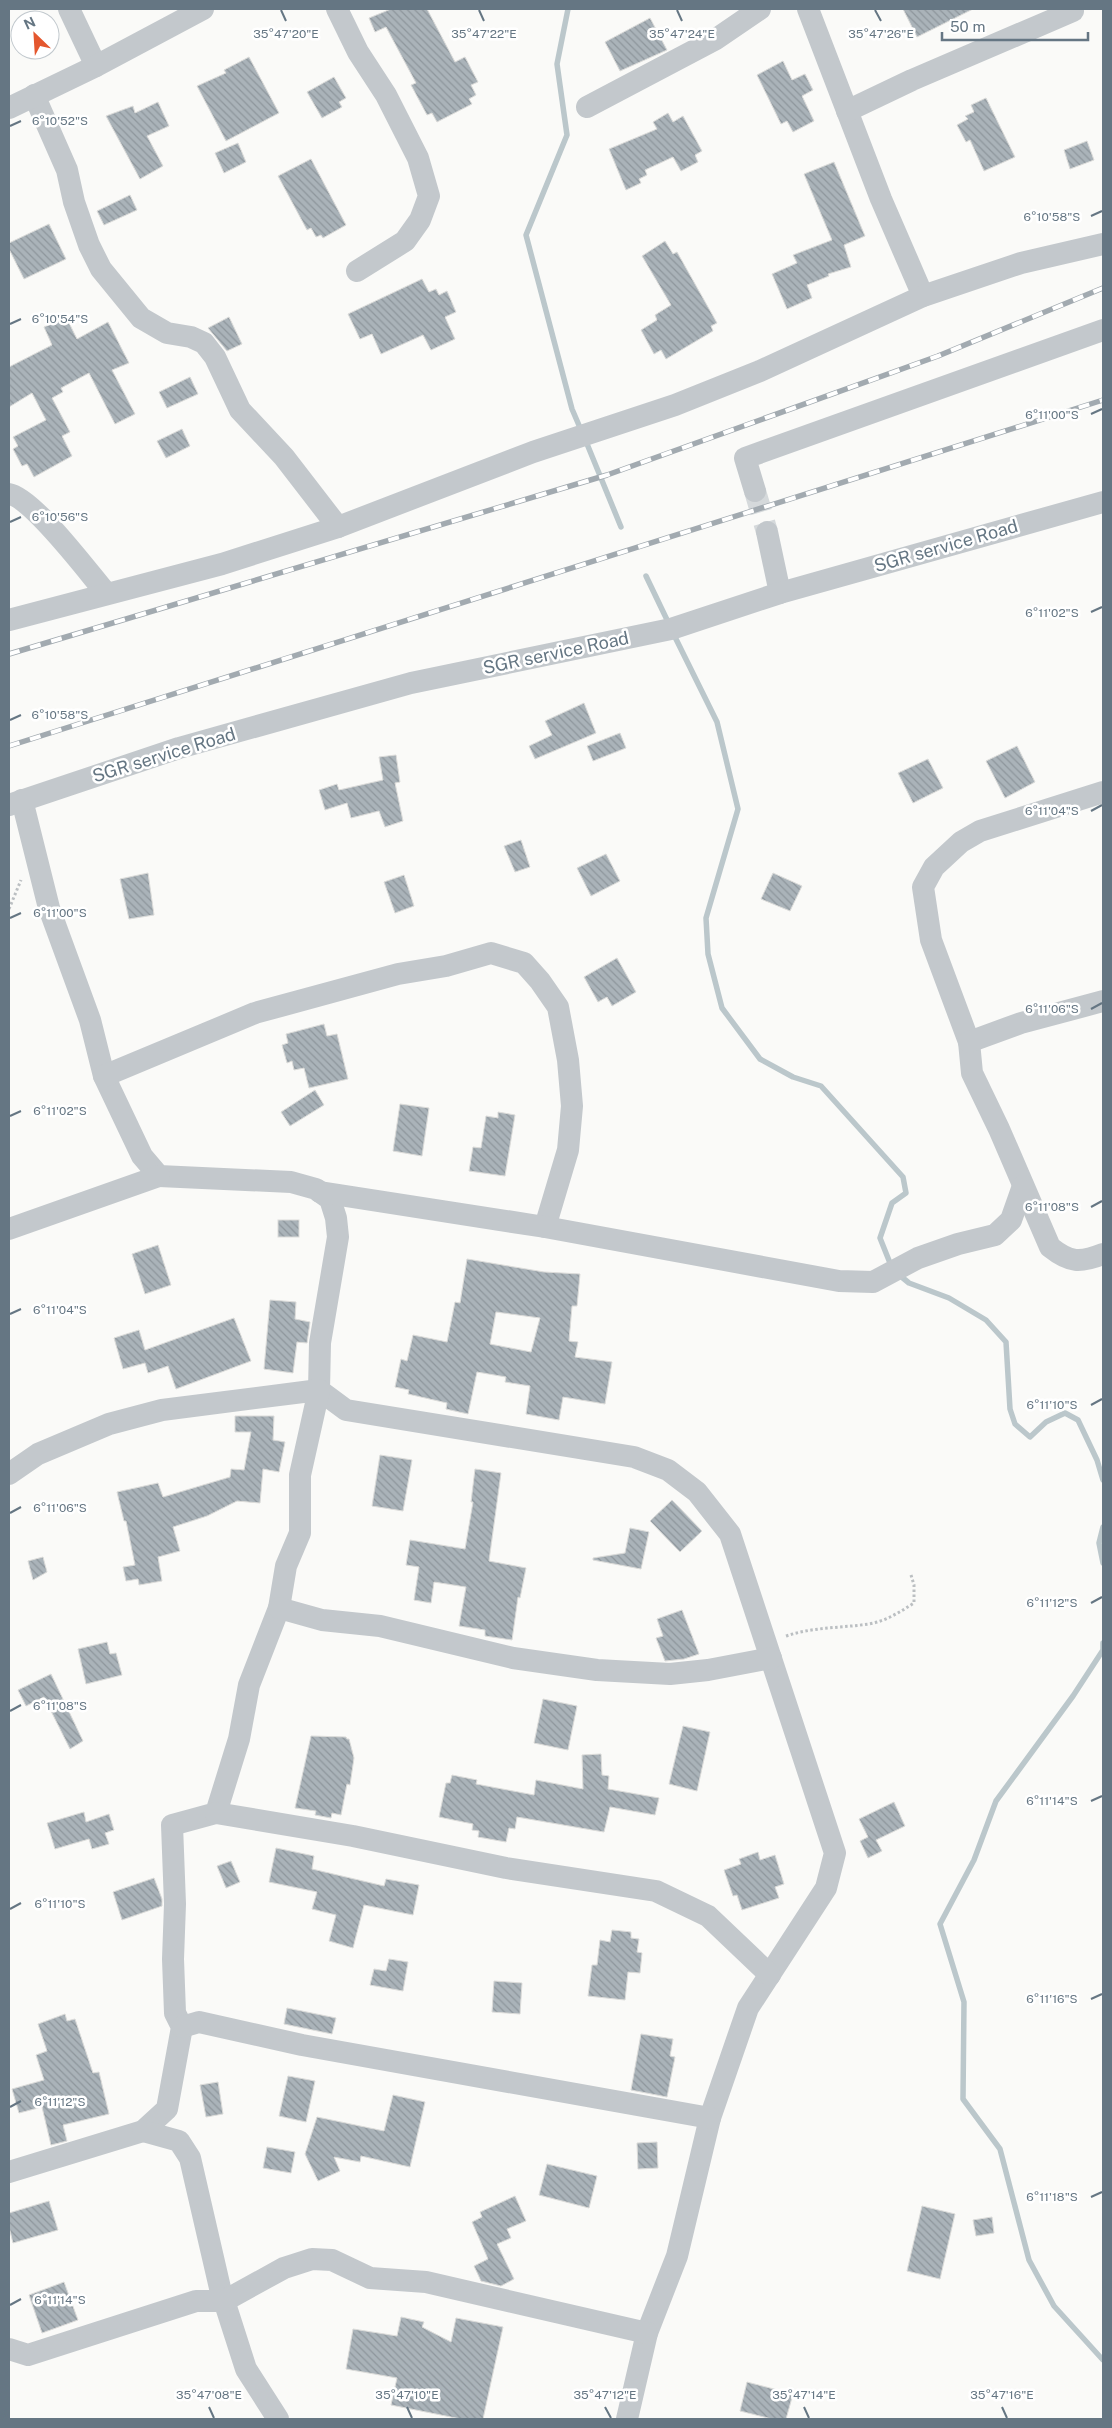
<svg xmlns="http://www.w3.org/2000/svg" width="1112" height="2428" viewBox="0 0 1112 2428" font-family="'Public Sans',sans-serif">
	<defs>
		<pattern id="building-back-hatch" width="6" height="6" patternUnits="userSpaceOnUse" patternTransform="scale(1.25)"><rect width="6" height="6" fill="#aab3b9"/><path d="M-1 5l2 2M0 0l6 6M5-1l2 2" fill="none" stroke="#8e969c"/></pattern>
	</defs>
	<rect width="100%" height="100%" fill="#fafaf8"/>
	<g fill="none" stroke-linecap="round" stroke-linejoin="round">
		<g stroke="#bbc7cb" stroke-width="5.5">
			<polyline points="568,9 557,64 567,135 526,235 572,409 581,430"/>
			<polyline points="585,439 621,527"/>
			<polyline points="646,576 669,624"/>
			<polyline points="673,633 717,722 738,809 706,918 708,954 722,1008 760,1059 793,1077 821,1086 903,1177 906,1193 892,1203 880,1238 892,1268"/>
			<polyline points="898,1274 909,1283 949,1298 986,1320 1006,1342 1010,1409 1015,1424 1030,1437 1046,1422 1065,1413 1078,1420 1097,1460 1103,1480"/>
			<polyline points="1103,1527 1099,1543 1103,1563"/>
			<polyline points="1103,1643 1103,1650 1073,1696 996,1801 974,1860 940,1924 964,2002 963,2099 1000,2149 1029,2260 1054,2306 1103,2360"/>
		</g>
	</g>
	<g fill="url(#building-back-hatch)" stroke="#dcdcda" fill-rule="evenodd">
		<polygon points="391,9 427,9 455,62 465,57 478,82 471,85 476,95 469,99 472,104 437,122 432,113 427,115 411,85 416,83 386,27 375,32 369,18"/>
		<polygon points="903,9 973,9 917,37"/>
		<polygon points="650,18 667,50 620,71 605,42"/>
		<polygon points="249,57 279,113 226,141 197,86 226,73 224,70"/>
		<polygon points="783,61 792,80 805,74 813,90 802,96 814,121 793,132 787,121 781,124 757,75"/>
		<polygon points="334,77 346,98 339,102 342,107 322,118 307,92"/>
		<polygon points="986,98 1015,157 984,171 970,140 966,142 957,125 968,119 965,116 974,112 971,105"/>
		<polygon points="158,102 169,126 147,136 163,166 140,179 106,116 133,106 135,113"/>
		<polygon points="668,113 673,122 683,116 702,151 695,155 698,162 681,171 673,157 645,170 647,175 639,179 641,183 626,190 609,149 657,129 653,122"/>
		<polygon points="1087,141 1094,160 1070,169 1064,150"/>
		<polygon points="238,143 246,162 224,173 215,153"/>
		<polygon points="311,159 346,225 323,238 321,235 316,237 311,228 307,230 278,176"/>
		<polygon points="834,162 865,236 844,245 851,267 828,274 829,276 807,285 812,298 787,309 772,274 797,263 793,255 832,240 804,174"/>
		<polygon points="130,195 137,210 104,225 97,211"/>
		<polygon points="49,224 66,259 24,279 9,249 9,243"/>
		<polygon points="665,241 673,254 677,252 717,323 711,326 713,331 666,359 661,350 654,354 641,330 657,320 655,315 671,305 642,256"/>
		<polygon points="422,279 429,292 436,289 439,295 447,291 456,312 445,317 455,339 431,350 423,335 381,354 372,334 360,339 348,314"/>
		<polygon points="66,317 77,339 108,322 129,363 112,370 135,414 115,424 89,373 61,388 63,392 52,398 70,432 62,436 72,456 34,477 27,464 22,466 13,449 18,446 13,437 46,420 32,393 9,407 9,367 52,345 44,327"/>
		<polygon points="229,317 242,344 227,351 208,328"/>
		<polygon points="190,377 198,394 167,408 159,392"/>
		<polygon points="182,429 190,446 166,458 157,441"/>
		<polygon points="584,703 596,733 535,759 529,746 552,735 545,721"/>
		<polygon points="620,733 626,748 593,761 587,746"/>
		<polygon points="1017,746 1035,782 1005,798 986,761"/>
		<polygon points="396,755 400,782 395,783 403,821 385,827 379,811 351,818 347,803 325,810 319,790 337,784 339,790 383,780 379,757"/>
		<polygon points="928,759 943,788 913,803 898,773"/>
		<polygon points="521,840 530,867 515,872 504,846"/>
		<polygon points="606,854 620,881 591,896 577,868"/>
		<polygon points="148,873 154,915 129,919 120,879"/>
		<polygon points="773,873 802,886 790,911 761,899"/>
		<polygon points="404,875 414,906 395,913 384,882"/>
		<polygon points="617,958 636,992 612,1006 607,997 598,1002 584,977"/>
		<polygon points="324,1024 327,1036 337,1034 348,1079 309,1088 304,1068 294,1070 292,1061 287,1063 282,1045 288,1043 286,1034"/>
		<polygon points="315,1090 324,1105 290,1126 281,1112"/>
		<polygon points="400,1104 429,1108 422,1156 393,1151"/>
		<polygon points="498,1112 515,1115 505,1176 469,1171 473,1147 481,1148 486,1116 498,1118"/>
		<rect x="278" y="1220" width="21" height="17"/>
		<polygon points="158,1245 171,1285 145,1294 132,1254"/>
		<path d="M467 1259 544 1272 580 1274 577 1306H572L569 1341 578 1342 575 1357 612 1362 605 1404 563 1397 559 1420 526 1414 530 1386 505 1382 506 1377 477 1372 468 1414 446 1409 447 1403 408 1394 409 1390 395 1387 401 1359 407 1361 413 1335 447 1342 455 1302 460 1303ZM496 1312 540 1318 531 1352 490 1344Z"/>
		<polygon points="270,1300 296,1302 295,1319 310,1322 307,1343 297,1342 293,1373 264,1369"/>
		<polygon points="234,1318 251,1361 176,1389 168,1366 148,1373 145,1363 123,1369 114,1338 139,1330 145,1350"/>
		<polygon points="235,1416 274,1416 273,1440 285,1442 279,1472 263,1469 260,1503 237,1501 207,1516 173,1527 180,1551 158,1557 162,1581 139,1585 138,1579 126,1581 123,1567 135,1565 126,1521 124,1521 117,1492 158,1483 163,1497 230,1477 231,1469 244,1470 251,1432 235,1432"/>
		<polygon points="380,1455 412,1460 403,1511 372,1506"/>
		<polygon points="475,1469 501,1473 489,1561 526,1568 520,1598 518,1597 512,1640 485,1636 485,1630 459,1626 466,1587 434,1582 431,1603 414,1600 419,1567 406,1565 410,1540 465,1549 473,1502 471,1502"/>
		<polygon points="672,1500 702,1531 680,1552 650,1521"/>
		<polygon points="630,1528 649,1532 641,1569 593,1560 593,1558 625,1553"/>
		<polygon points="43,1557 47,1572 33,1580 28,1561"/>
		<polygon points="682,1610 699,1654 684,1659 665,1661 656,1638 663,1636 657,1619"/>
		<polygon points="107,1642 110,1654 116,1653 122,1675 86,1684 78,1649"/>
		<polygon points="51,1674 83,1741 70,1749 44,1697 26,1706 18,1690"/>
		<polygon points="543,1699 577,1706 568,1750 534,1743"/>
		<polygon points="683,1726 710,1732 697,1791 669,1784"/>
		<polygon points="311,1736 346,1737 347,1739 349,1739 354,1758 350,1785 347,1784 341,1815 332,1813 331,1818 315,1815 316,1811 295,1808"/>
		<polygon points="601,1754 602,1775 609,1776 608,1789 659,1798 655,1815 610,1807 604,1832 517,1817 515,1829 509,1828 506,1842 478,1837 479,1831 472,1830 473,1824 439,1817 446,1783 450,1783 452,1775 477,1780 476,1784 534,1795 536,1780 583,1789 582,1755"/>
		<polygon points="894,1802 905,1826 876,1840 882,1851 868,1858 860,1841 868,1837 859,1819"/>
		<polygon points="84,1812 86,1822 109,1814 114,1830 105,1833 109,1844 92,1849 89,1839 55,1849 47,1823"/>
		<polygon points="276,1848 314,1856 312,1869 384,1886 386,1879 419,1885 413,1915 364,1905 353,1948 329,1941 336,1915 312,1909 317,1892 269,1882"/>
		<polygon points="758,1852 760,1860 775,1855 784,1884 775,1887 779,1898 742,1910 737,1895 733,1896 724,1870 741,1864 739,1859"/>
		<polygon points="231,1861 240,1882 226,1888 217,1866"/>
		<polygon points="154,1878 162,1899 162,1906 122,1920 113,1892"/>
		<polygon points="612,1930 631,1932 631,1938 639,1939 637,1952 642,1953 640,1973 628,1972 625,2000 588,1996 592,1965 597,1965 600,1940 610,1942"/>
		<polygon points="389,1959 408,1962 403,1991 370,1985 374,1969 386,1971"/>
		<polygon points="494,1981 522,1983 520,2014 492,2012"/>
		<polygon points="287,2008 336,2018 332,2034 284,2024"/>
		<polygon points="65,2014 67,2021 75,2019 93,2073 99,2072 109,2114 63,2125 67,2141 51,2145 42,2107 19,2113 12,2089 44,2080 36,2055 47,2051 38,2024"/>
		<polygon points="641,2034 673,2039 670,2056 675,2057 667,2097 631,2090"/>
		<polygon points="288,2076 315,2081 306,2122 279,2116"/>
		<polygon points="218,2082 223,2114 206,2117 200,2085"/>
		<polygon points="393,2095 425,2102 410,2167 361,2156 360,2162 334,2157 340,2171 318,2181 305,2154 317,2117 384,2131"/>
		<polygon points="657,2142 658,2168 638,2169 637,2143"/>
		<polygon points="267,2147 295,2152 291,2173 263,2168"/>
		<polygon points="547,2164 597,2176 589,2208 539,2195"/>
		<polygon points="515,2196 526,2221 507,2229 511,2238 497,2244 514,2279 501,2286 481,2281 474,2266 488,2259 472,2222 482,2217 480,2212"/>
		<polygon points="49,2201 58,2230 13,2243 9,2227 9,2213"/>
		<polygon points="922,2206 955,2214 940,2279 907,2271"/>
		<polygon points="992,2217 994,2233 976,2236 973,2220"/>
		<polygon points="64,2282 78,2320 42,2333 29,2295"/>
		<polygon points="401,2317 424,2322 422,2327 451,2342 456,2318 503,2327 483,2419 461,2419 391,2405 397,2378 346,2369 353,2329 397,2336"/>
		<polygon points="747,2382 793,2394 786,2419 772,2419 740,2411"/>
	</g>
	<g fill="none" stroke-linecap="round" stroke-linejoin="round">
		<polyline stroke="#d5d9db" stroke-width="22" stroke-dasharray="22 11" stroke-linecap="butt" points="755,491 767,532"/>
		<g stroke="#bbbfc2" stroke-width="3" stroke-dasharray="2.5 2.5" stroke-linecap="butt">
			<polyline points="9,909 21,880"/>
			<path d="M786 1636C813 1627 841 1628 869 1624 886 1621 900 1612 914 1603V1585L911 1575"/>
		</g>
		<g stroke="#c3c8cc" stroke-width="22">
			<polyline points="69,9 96,66"/>
			<polyline points="337,9 358,52 386,95 418,158 429,196 420,220 405,241 357,271"/>
			<polyline points="808,9 881,199 923,296"/>
			<polyline points="34,95 67,170 74,202 89,245 101,269 141,318 167,333 191,337 204,343 215,357 240,410 284,457 338,527"/>
			<polyline points="587,107 716,39 760,9"/>
			<polyline points="9,108 96,66 203,9"/>
			<polyline points="847,111 912,80 1073,11"/>
			<polyline points="755,491 745,458 1103,330"/>
			<path d="M9 494C33 498 88 572 106 593"/>
			<polyline points="767,532 780,593"/>
			<polyline points="9,620 222,564 338,527 533,452 675,405 760,371 923,296 1021,263 1103,244"/>
			<path d="M1103 792 980 831 961 842 934 867 923 887 931 940 969 1042 972 1073 999 1129 1050 1247C1070 1263 1080 1263 1103 1254"/>
			<polyline points="22,800 49,908 90,1020 104,1076 142,1156 159,1176 291,1182 316,1189 330,1199 336,1218 338,1237 320,1343 319,1390 346,1410 634,1457 668,1470 697,1492 730,1534 835,1853 826,1888 748,2008 710,2118 677,2256 647,2333 627,2419"/>
			<polyline points="9,805 179,748 411,683 671,629 780,593 1103,502"/>
			<polyline points="969,1042 1021,1023 1103,1001"/>
			<polyline points="104,1076 255,1013 398,974 446,966 491,953 524,963 540,981 558,1007 568,1060 572,1106 568,1150 545,1227"/>
			<polyline points="320,1192 545,1227 839,1281 873,1282 918,1258 958,1244 995,1235 1011,1220 1023,1186"/>
			<polyline points="9,1229 159,1176"/>
			<polyline points="9,1474 38,1454 109,1424 162,1410 319,1390 300,1475 300,1533 286,1566 279,1608 249,1685 239,1739 216,1813 172,1825 175,1904 173,1959 175,2013 182,2027 167,2109 143,2131 9,2172"/>
			<polyline points="279,1608 322,1620 380,1626 513,1658 597,1670 670,1674 708,1670 771,1658"/>
			<polyline points="216,1813 353,1836 506,1868 656,1891 708,1916 770,1975"/>
			<polyline points="182,2027 199,2022 302,2045 710,2118"/>
			<polyline points="143,2131 179,2141 190,2158 220,2288 246,2369 278,2419"/>
			<polyline points="9,2349 28,2355 196,2301 224,2301 284,2268 312,2259 332,2260 370,2278 426,2282 647,2333"/>
		</g>
		<g stroke="#a2aab0" stroke-width="5.5">
			<g id="rail">
				<polyline points="9,654 607,475 938,356 1103,288"/>
				<polyline points="9,746 1103,400"/>
			</g>
		</g>
		<use href="#rail" stroke="#fff" stroke-width="4" stroke-dasharray="11" stroke-linecap="butt"/>
	</g>
	<path fill="none" stroke="#657683" stroke-width="2" d="M281 10 286 21M479 10 484 21M677 10 682 21M875 10 881 21M10 126 21 121M1091 216 1102 211M10 324 21 319M1091 414 1102 409M10 522 21 517M1091 612 1102 607M10 720 21 715M1091 811 1102 805M10 918 21 913M1091 1009 1102 1003M10 1116 21 1111M1091 1207 1102 1201M10 1314 21 1309M1091 1405 1102 1399M10 1513 21 1507M1091 1603 1102 1597M10 1711 21 1705M1091 1801 1102 1796M10 1909 21 1903M1091 1999 1102 1994M10 2107 21 2101M1091 2197 1102 2192M10 2305 21 2299M209 2407 214 2418M407 2407 412 2418M605 2407 611 2418M804 2407 809 2418M1002 2407 1007 2418"/>
	<g text-anchor="middle" stroke-width="5" stroke-linejoin="round" paint-order="stroke">
		<g font-size="18" fill="#657683" stroke="#fff">
			<text transform="translate(946 546) rotate(-16)" y="6">SGR service Road</text>
			<text transform="translate(556 653) rotate(-12)" y="6">SGR service Road</text>
			<text transform="translate(164 755) rotate(-17)" y="6">SGR service Road</text>
		</g>
	</g>
	<g font-size="12" text-anchor="middle" fill="#657683" stroke="#fff" stroke-width="5" stroke-linejoin="round" paint-order="stroke">
		<text x="484" y="38">35°47'22"E</text>
		<text x="682" y="38">35°47'24"E</text>
		<text x="881" y="38">35°47'26"E</text>
		<text x="286" y="38">35°47'20"E</text>
		<text x="60" y="125">6°10'52"S</text>
		<text x="1052" y="221">6°10'58"S</text>
		<text x="60" y="323">6°10'54"S</text>
		<text x="1052" y="419">6°11'00"S</text>
		<text x="60" y="521">6°10'56"S</text>
		<text x="1052" y="617">6°11'02"S</text>
		<text x="60" y="719">6°10'58"S</text>
		<text x="1052" y="815">6°11'04"S</text>
		<text x="60" y="917">6°11'00"S</text>
		<text x="1052" y="1013">6°11'06"S</text>
		<text x="60" y="1115">6°11'02"S</text>
		<text x="1052" y="1211">6°11'08"S</text>
		<text x="60" y="1314">6°11'04"S</text>
		<text x="1052" y="1409">6°11'10"S</text>
		<text x="60" y="1512">6°11'06"S</text>
		<text x="1052" y="1607">6°11'12"S</text>
		<text x="60" y="1710">6°11'08"S</text>
		<text x="1052" y="1805">6°11'14"S</text>
		<text x="60" y="1908">6°11'10"S</text>
		<text x="1052" y="2003">6°11'16"S</text>
		<text x="60" y="2106">6°11'12"S</text>
		<text x="1052" y="2201">6°11'18"S</text>
		<text x="60" y="2304">6°11'14"S</text>
		<text x="209" y="2399">35°47'08"E</text>
		<text x="407" y="2399">35°47'10"E</text>
		<text x="605" y="2399">35°47'12"E</text>
		<text x="804" y="2399">35°47'14"E</text>
		<text x="1002" y="2399">35°47'16"E</text>
	</g>
	<rect width="1112" height="2428" fill="none" stroke="#657683" stroke-width="20"/>
	<g transform="translate(35 35) rotate(335)"><circle r="24" fill="#ffffff" stroke="#c1c8cd"/>
	<path d="M0-4L9 19L0 12L-9 19Z" fill="#e4572e"/>
	<text y="-8" font-size="14" font-weight="bold" text-anchor="middle" fill="#657683">N</text>
	</g>
	<path d="M942 32v8h146v-8" fill="none" stroke="#657683" stroke-width="2.5"/>
	<text x="950" y="32" font-size="15" fill="#657683" stroke="#ffffff" stroke-width="4" paint-order="stroke">50 m</text>
</svg>
